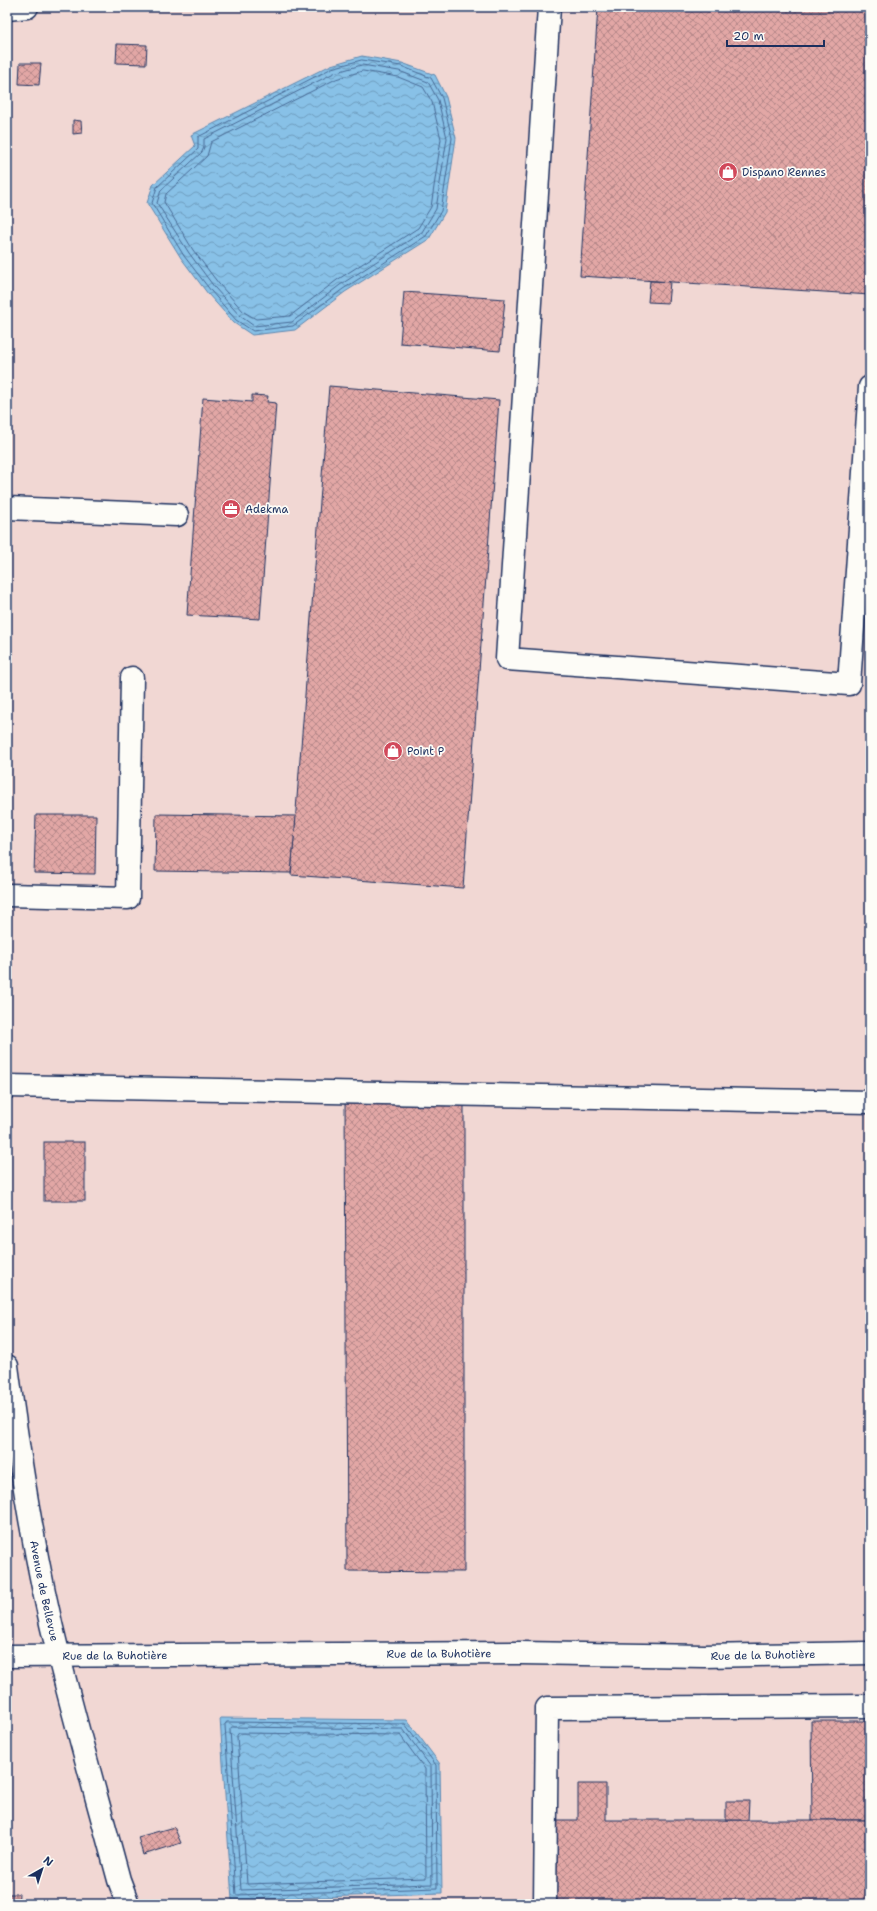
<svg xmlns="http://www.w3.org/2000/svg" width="877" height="1911" viewBox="0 0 877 1911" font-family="'Shantell Sans',sans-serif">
	<defs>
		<pattern id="water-waves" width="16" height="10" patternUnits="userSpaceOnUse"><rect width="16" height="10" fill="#88c1e7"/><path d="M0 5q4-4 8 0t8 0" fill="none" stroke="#6e9dbe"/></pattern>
		<pattern id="building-cross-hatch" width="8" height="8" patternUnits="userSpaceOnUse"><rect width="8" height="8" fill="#e2a7a5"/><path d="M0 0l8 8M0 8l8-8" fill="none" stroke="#b6888a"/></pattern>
	</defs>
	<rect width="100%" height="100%" fill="#f8ebe7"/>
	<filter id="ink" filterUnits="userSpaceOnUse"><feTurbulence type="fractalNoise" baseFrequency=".025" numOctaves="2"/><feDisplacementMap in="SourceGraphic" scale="8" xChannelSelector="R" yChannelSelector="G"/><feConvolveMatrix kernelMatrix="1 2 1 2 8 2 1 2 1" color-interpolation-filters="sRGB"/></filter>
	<g filter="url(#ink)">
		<rect fill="#f1d7d3" x="7" y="7" width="863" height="1897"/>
		<g fill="url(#water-waves)" stroke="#5c87b0">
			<polygon points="362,56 402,63 435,75 446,97 456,138 445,212 429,239 345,292 295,330 252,335 234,323 208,294 181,258 147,203 153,185 195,146 191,135 331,65"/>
			<polygon points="220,1718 407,1720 440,1764 442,1893 232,1900"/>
		</g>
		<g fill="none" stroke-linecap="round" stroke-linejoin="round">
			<g stroke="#476995" stroke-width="1">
				<polygon points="362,60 401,66 431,78 442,98 452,138 441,211 426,236 343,289 293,326 253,331 236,320 211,291 184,256 152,203 157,187 198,149 198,137 332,68"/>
				<polygon points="362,65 399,71 428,82 438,100 447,138 436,209 422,232 340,285 292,322 254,326 240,316 215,288 189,253 157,203 161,190 202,152 204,147 204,139 334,73"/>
				<polygon points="363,71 398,77 423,87 432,102 441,139 431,207 418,228 337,280 290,316 256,319 244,312 219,284 193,250 164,202 166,194 207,156 211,142 336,79"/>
				<polygon points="227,1722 405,1724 436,1765 437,1888 236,1895 225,1725"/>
				<polygon points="232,1727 403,1729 431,1767 432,1884 241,1890 230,1730"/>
				<polygon points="239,1733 400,1735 425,1769 426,1878 247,1884 237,1736"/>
			</g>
		</g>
		<g fill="url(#building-cross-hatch)" stroke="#1b2f5e">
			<polygon points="598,7 870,7 870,295 580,276"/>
			<polygon points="117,44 147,45 146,64 116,63"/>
			<polygon points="20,63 41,63 39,85 19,84"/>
			<polygon points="73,120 81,121 82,133 73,134"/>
			<polygon points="650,281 670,282 668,303 648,302"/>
			<polygon points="404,292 505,299 500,351 400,343"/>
			<polygon points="329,386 499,400 463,888 291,875"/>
			<polygon points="252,395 268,396 267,402 276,403 260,619 187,615 203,398 252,402"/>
			<polygon points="156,814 296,816 291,873 155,871"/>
			<polygon points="36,815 96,815 95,874 34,873"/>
			<polygon points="345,1095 464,1096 464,1572 347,1571"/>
			<rect x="44" y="1142" width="41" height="59"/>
			<polygon points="811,1721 870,1721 870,1820 812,1820"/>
			<polygon points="578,1784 606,1784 606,1820 870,1820 870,1904 556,1904 556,1820 578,1820"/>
			<polygon points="726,1801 749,1801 748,1820 726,1820"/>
			<polygon points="174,1827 181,1843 143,1855 138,1837"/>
			<polygon points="7,1894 19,1894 18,1904 7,1904"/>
		</g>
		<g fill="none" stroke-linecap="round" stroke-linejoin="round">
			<g stroke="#1b2f5e" stroke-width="25">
				<g id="minor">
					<polyline points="549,7 507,659 849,684 870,387"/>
					<polyline points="7,9 27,7"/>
					<polyline points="7,508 177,515"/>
					<polyline points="7,895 128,898 132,678"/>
					<polyline points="7,1086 870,1102"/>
					<path id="s1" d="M7 1366C20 1463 35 1562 59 1657 78 1732 99 1806 119 1880L128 1904"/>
					<path id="s2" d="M7 1656 521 1653 704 1656 870 1653"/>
					<polyline points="545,1904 547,1708 870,1706"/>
				</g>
			</g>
			<use href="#minor" stroke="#fdfcf7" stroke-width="22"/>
		</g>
	</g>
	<defs>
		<g id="shop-disc" transform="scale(1)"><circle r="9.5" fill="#d1495b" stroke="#fdfcf7"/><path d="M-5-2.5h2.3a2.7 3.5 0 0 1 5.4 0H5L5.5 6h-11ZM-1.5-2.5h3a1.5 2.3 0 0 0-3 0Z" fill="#fff"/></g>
		<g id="office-disc" transform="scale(1)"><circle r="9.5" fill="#d1495b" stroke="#fdfcf7"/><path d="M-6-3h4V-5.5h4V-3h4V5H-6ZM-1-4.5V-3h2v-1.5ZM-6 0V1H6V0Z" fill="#fff"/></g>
	</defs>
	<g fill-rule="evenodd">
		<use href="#shop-disc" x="728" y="172"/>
		<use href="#office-disc" x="231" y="509"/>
		<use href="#shop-disc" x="393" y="751"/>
	</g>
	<g text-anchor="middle" stroke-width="3.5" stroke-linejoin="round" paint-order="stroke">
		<g font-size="11" fill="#1b2f5e" stroke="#fdfcf7" text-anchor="start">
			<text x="742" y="176">Dispano Rennes</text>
			<text x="245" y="513">Adekma</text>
			<text x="407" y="755">Point P</text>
		</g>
		<g font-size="11" fill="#1b2f5e" stroke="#fdfcf7">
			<text dy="4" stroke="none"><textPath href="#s1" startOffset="228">Avenue de Bellevue</textPath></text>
			<text dy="4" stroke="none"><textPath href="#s2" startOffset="432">Rue de la Buhotière</textPath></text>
			<text dy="4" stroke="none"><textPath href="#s2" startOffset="756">Rue de la Buhotière</textPath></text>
			<text dy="4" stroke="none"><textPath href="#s2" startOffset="108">Rue de la Buhotière</textPath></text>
		</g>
	</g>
	<rect width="877" height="1911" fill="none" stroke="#fdfcf7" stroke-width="24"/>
	<rect x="12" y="12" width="853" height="1887" fill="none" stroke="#1b2f5e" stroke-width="1.5" filter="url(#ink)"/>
	<g transform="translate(42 1869) rotate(39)" stroke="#fdfcf7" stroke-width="3" paint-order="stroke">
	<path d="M0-3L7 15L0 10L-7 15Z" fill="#1b2f5e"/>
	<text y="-6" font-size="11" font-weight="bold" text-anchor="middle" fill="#1b2f5e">N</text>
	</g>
	<path d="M727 40v6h97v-6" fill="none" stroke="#1b2f5e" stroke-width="2"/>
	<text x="733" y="40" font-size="12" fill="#1b2f5e" stroke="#fdfcf7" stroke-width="3" paint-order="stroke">20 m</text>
</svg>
